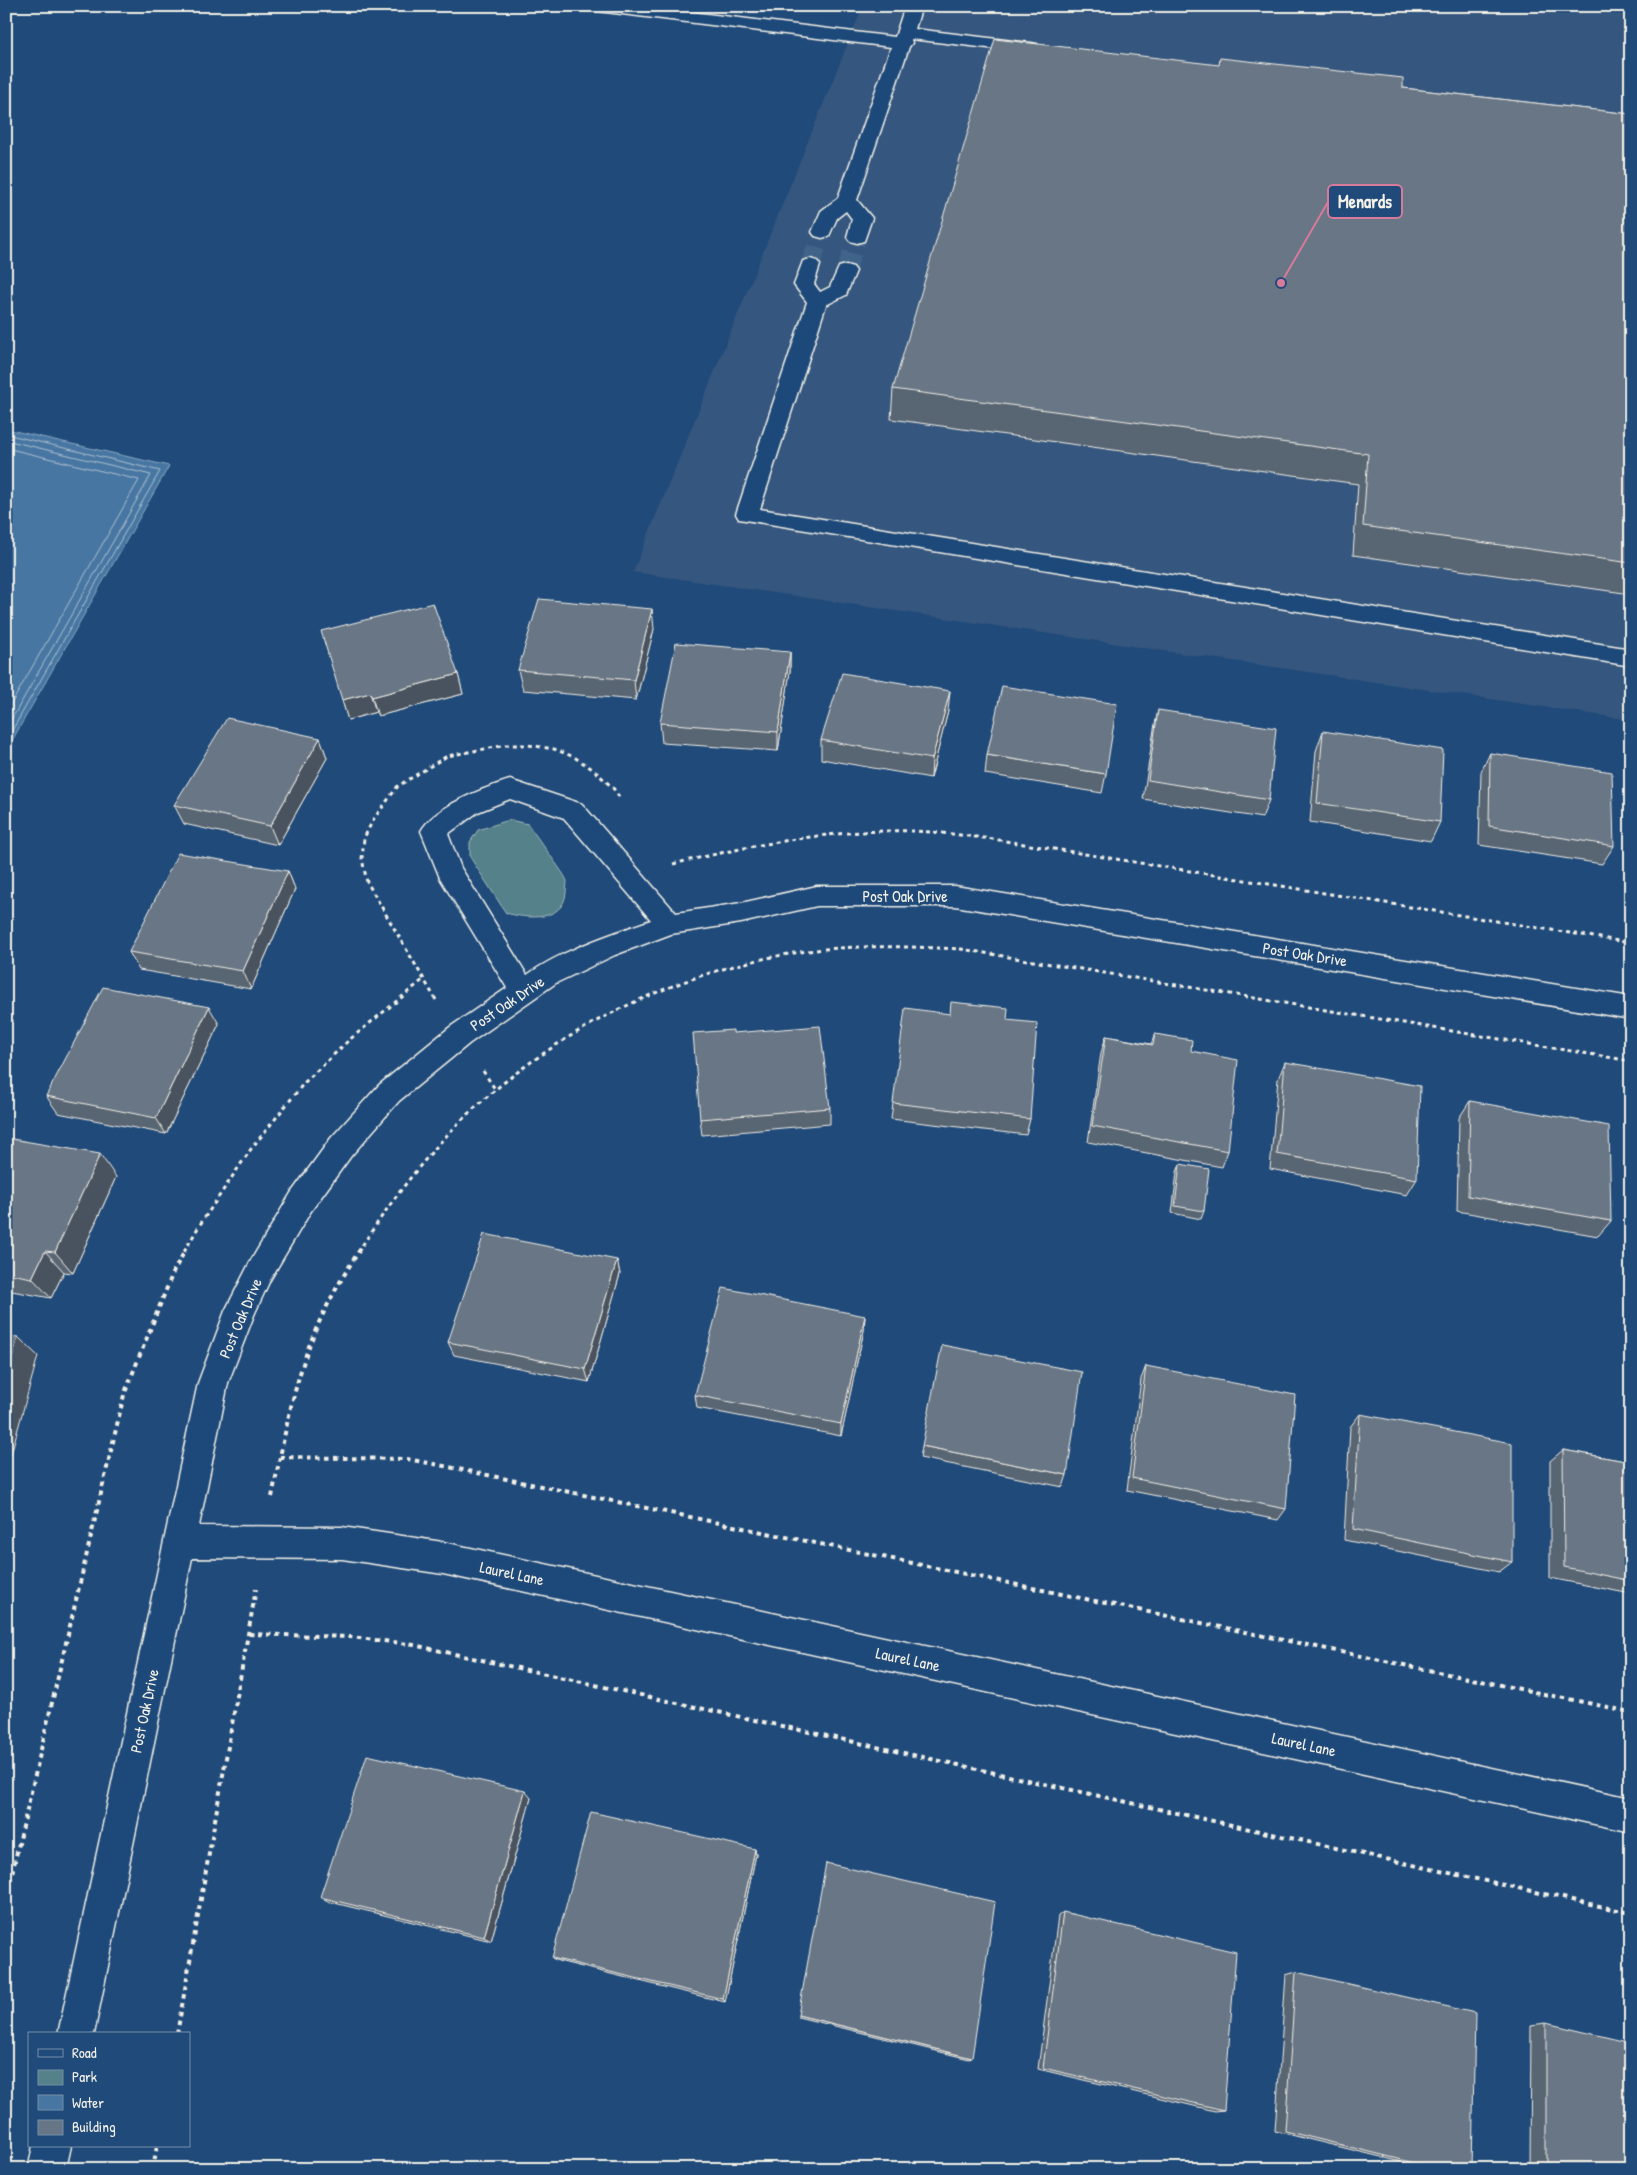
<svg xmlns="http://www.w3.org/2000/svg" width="1637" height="2175" viewBox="0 0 1637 2175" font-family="'Patrick Hand',sans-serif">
	<rect width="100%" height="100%" fill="#1f4a7a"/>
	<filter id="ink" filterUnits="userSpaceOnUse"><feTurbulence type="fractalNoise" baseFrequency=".02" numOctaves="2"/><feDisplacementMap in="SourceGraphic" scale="10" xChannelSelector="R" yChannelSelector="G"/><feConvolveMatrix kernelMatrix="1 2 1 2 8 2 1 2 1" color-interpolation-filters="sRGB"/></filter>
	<g filter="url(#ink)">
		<polygon fill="#35577e" points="863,6 1631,6 1631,720 633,572"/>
		<path fill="#54818a" stroke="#a4b9b9" d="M509 820 528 824C534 834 565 874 567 881 567 884 566 890 566 893 563 922 527 919 506 913L470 857V842L478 830Z"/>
		<polygon fill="#4776a3" stroke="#8ca7bf" points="6,429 169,466 6,751"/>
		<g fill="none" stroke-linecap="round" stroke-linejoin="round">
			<g stroke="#afc0cc" stroke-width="1">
				<polyline points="6,434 160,471 6,741"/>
				<polyline points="6,440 151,475 6,729"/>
				<polyline points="6,448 139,480 6,713"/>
			</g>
			<g stroke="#3f638a" stroke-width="19" stroke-dasharray="19 10" stroke-linecap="butt">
				<polyline points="810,265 822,232"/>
				<polyline points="846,271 857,237"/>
			</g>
			<g stroke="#f4f1e8" stroke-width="3">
				<g id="minor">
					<polygon points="589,6 642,6 895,37 905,6 922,6 915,29 1031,43 1037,44 1040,48 1037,52 1031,53 911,39 912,43 909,47 857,200 872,218 864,241 857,243 850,241 847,237 852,219 846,211 837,218 829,236 822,238 815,236 812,232 821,211 838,198 891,47 597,11 591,10"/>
					<polygon points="810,259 817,261 820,265 814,284 820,292 830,287 839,267 846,265 853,267 856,271 846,295 826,305 760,509 1631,649 1631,666 739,519 736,514 807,302 794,285 803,261"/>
					<path d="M510 780 582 804 676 913 741 903 817 886H955L1631 997V1019L955 906H817L741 923 671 934 615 955 556 983 470 1043 399 1101 351 1156 311 1211 270 1280 254 1315 228 1383 199 1526 342 1527 443 1542 1631 1798V1832L443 1574 342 1559 192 1558 94 2034H58L198 1383 225 1311 250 1262 291 1193 331 1138 379 1085 450 1027 507 988 440 878 421 831C435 806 484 788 510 780ZM510 799 564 818 651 920C609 935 564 949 527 975L461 868 448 834 478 812Z"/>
					<polygon points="33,2146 71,2146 66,2169 28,2169"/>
				</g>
			</g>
			<g stroke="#f4f1e8" stroke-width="3" stroke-dasharray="4 4" stroke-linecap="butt">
				<path d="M673 864C752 845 832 829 914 831 940 832 967 836 993 839L1631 943"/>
				<polyline points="436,1000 367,882 362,859 364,838 373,820 398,786 447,756 506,745 528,745 554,749 574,757 594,770 613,788 620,798"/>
				<polyline points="483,1071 495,1089"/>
				<polyline points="184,1252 199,1226 251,1149 304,1083 349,1040 424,979"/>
				<path d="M358 1252C385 1210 415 1169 449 1133 545 1032 687 963 825 949 870 945 916 947 961 949L1631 1061"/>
			</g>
			<g stroke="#f4f1e8" stroke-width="4" stroke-dasharray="4.5 4.5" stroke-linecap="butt">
				<polyline points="280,1457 407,1459 439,1465 1631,1712"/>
				<path d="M272 1497C282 1447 291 1397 308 1349 321 1314 339 1282 359 1251"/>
				<polyline points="249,1634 350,1637 409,1644 1631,1913"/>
				<polyline points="6,1899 124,1395 174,1270 185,1251"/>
				<polyline points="177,2034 256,1589"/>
				<polyline points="153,2169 157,2146"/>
			</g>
			<use href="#minor" fill="#1f4a7a" fill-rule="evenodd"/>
		</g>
		<g fill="#596573" stroke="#f4f1e8">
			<polygon points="1403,88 1631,114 1631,594 1353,555 1358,484 891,419 893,389"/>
			<polygon points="654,629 636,700 523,690 518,670"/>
			<polygon points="790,652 790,671 778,751 662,743 660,723"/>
			<polygon points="458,674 463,694 378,716 376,712 348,720 342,700"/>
			<polygon points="1158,710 1269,800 1262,818 1143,799 1154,729"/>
			<polygon points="948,711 931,778 821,759 821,740"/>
			<polygon points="1323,731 1440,822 1431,841 1310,822 1316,751"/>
			<polygon points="320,738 327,758 278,845 184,824 174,805"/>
			<polygon points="1490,753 1614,846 1602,864 1479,845 1481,772"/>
			<polygon points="987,755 1106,774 1102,793 985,774"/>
			<polygon points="288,871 295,889 251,989 139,970 129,952"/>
			<polygon points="1007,1020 1030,1119 1026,1135 891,1119 893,1103"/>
			<polygon points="219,1024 166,1134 58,1113 46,1096"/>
			<polygon points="734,1033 830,1108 830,1124 702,1135 700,1119"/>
			<polygon points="1155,1034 1191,1051 1228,1151 1222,1167 1088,1142 1101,1053 1106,1036 1151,1044"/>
			<polygon points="1285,1062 1417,1179 1407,1195 1270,1169 1278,1079"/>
			<polygon points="1470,1101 1611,1221 1598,1236 1457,1211 1459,1118"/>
			<polygon points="6,1138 116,1177 73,1273 64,1272 51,1298 6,1290"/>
			<polygon points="1180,1164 1204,1211 1201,1219 1172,1213 1177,1172"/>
			<polygon points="617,1260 620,1274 589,1382 454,1355 448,1342"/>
			<polygon points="865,1316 864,1330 841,1436 697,1408 695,1395"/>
			<polygon points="1146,1366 1286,1509 1278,1520 1127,1490 1141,1379"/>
			<polygon points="1360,1414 1512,1562 1499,1572 1344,1540 1350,1427"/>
			<polygon points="922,1446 1067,1475 1063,1487 920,1458"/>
			<polygon points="1563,1450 1631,1462 1631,1594 1550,1578 1550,1461"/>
			<polygon points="531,1798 491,1941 330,1902 320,1897"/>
			<polygon points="755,1849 756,1854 725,2002 558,1961 552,1958"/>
			<polygon points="1063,1912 1224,2110 1215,2111 1038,2069 1058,1916"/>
			<polygon points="1296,1972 1472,2169 1430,2169 1275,2131 1286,1975"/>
			<polygon points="798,2015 972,2058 969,2059 798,2017"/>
			<polygon points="1546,2023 1631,2169 1530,2169 1531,2025"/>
		</g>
		<g fill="#48535e" stroke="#f4f1e8">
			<polygon points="652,609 654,629 636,700 634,680"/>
			<polygon points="790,652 790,671 778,751 778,732"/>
			<polygon points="458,674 463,694 378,716 372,697"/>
			<polygon points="950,691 948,711 931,778 932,759"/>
			<polygon points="370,693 376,712 348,720 342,700"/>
			<polygon points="320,738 327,758 278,845 270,826"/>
			<polygon points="288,871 295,889 251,989 243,971"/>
			<polygon points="209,1007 219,1024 166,1134 156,1118"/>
			<polygon points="100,1154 116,1177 73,1273 55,1252"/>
			<polygon points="45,1251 64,1272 51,1298 32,1278"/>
			<polygon points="617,1260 620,1274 589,1382 585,1369"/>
			<polygon points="865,1316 864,1330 841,1436 841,1424"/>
			<polygon points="18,1337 38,1356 6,1472 6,1379"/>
			<polygon points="525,1791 531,1798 491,1941 484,1937"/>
			<polygon points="755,1849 756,1854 725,2002 723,1999"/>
		</g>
		<g fill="#677686" stroke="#f4f1e8">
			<polygon points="995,39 1219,65 1220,58 1403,78 1403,88 1631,114 1631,563 1363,526 1368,454 893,389"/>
			<polygon points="539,599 652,609 634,680 518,670"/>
			<polygon points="433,603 458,674 372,697 370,693 342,700 321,631"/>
			<polygon points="676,643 790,652 778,732 660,723"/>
			<polygon points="842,673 950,691 932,759 821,740"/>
			<polygon points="1002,686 1117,704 1106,774 987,755"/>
			<polygon points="1158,710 1276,728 1269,800 1148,780"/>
			<polygon points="227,718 320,738 270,826 174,805"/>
			<polygon points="1323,731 1443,750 1440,822 1317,803"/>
			<polygon points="1490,753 1612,772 1614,846 1489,826"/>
			<polygon points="178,853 288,871 243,971 129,952"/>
			<polygon points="103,987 209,1007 156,1118 46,1096"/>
			<polygon points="951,1002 1008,1008 1007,1020 1037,1023 1030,1119 893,1103 905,1008 950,1014"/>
			<polygon points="820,1026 830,1108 700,1119 693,1033 733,1030 733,1033"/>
			<polygon points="1155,1034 1192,1040 1191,1051 1238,1060 1228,1151 1092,1126 1106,1036 1153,1045"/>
			<polygon points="1285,1062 1420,1086 1417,1179 1277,1154"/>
			<polygon points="1470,1101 1609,1126 1611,1221 1468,1196"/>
			<polygon points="6,1138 100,1154 55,1252 45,1251 32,1278 6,1273"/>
			<polygon points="1180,1164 1209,1169 1204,1211 1175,1206"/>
			<polygon points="484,1234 617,1260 585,1369 448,1342"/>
			<polygon points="723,1288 865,1316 841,1424 695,1395"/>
			<polygon points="6,1336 18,1337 6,1379"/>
			<polygon points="942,1345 1082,1372 1067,1475 922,1446"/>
			<polygon points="1146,1366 1295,1395 1286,1509 1132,1478"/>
			<polygon points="1360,1414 1512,1443 1512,1562 1353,1529"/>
			<polygon points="1563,1450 1631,1462 1631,1581 1564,1567"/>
			<polygon points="367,1755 525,1791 484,1937 320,1897"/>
			<polygon points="591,1812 755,1849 723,1999 552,1958"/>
			<polygon points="826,1863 995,1902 972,2058 798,2015"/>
			<polygon points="1063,1912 1236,1952 1224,2110 1043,2068"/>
			<polygon points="1296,1972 1475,2013 1472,2169 1439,2169 1285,2131"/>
			<polygon points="1546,2023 1631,2043 1631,2169 1546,2169"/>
		</g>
	</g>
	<g text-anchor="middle" stroke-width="5" stroke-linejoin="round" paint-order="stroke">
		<g font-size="16" fill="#f4f1e8" stroke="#1f4a7a">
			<text x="905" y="902">Post Oak Drive</text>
			<text transform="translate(1305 954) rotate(9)" y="6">Post Oak Drive</text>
			<text transform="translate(507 1003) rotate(-34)" y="6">Post Oak Drive</text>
			<text transform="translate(240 1318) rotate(-67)" y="6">Post Oak Drive</text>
			<text transform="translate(512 1573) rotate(12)" y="6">Laurel Lane</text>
			<text transform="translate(908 1659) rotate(12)" y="6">Laurel Lane</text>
			<text transform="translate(144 1711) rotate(-78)" y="6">Post Oak Drive</text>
			<text transform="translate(1304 1744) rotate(12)" y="6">Laurel Lane</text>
		</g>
	</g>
	<path fill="none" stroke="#d87a9a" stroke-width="2" d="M1281 283L1328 202"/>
	<circle fill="#d87a9a" stroke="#1f4a7a" stroke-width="2" cx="1281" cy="283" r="5"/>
	<rect fill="#1f4a7a" stroke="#d87a9a" stroke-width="2" x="1328" y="185" width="74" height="33" rx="5"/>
	<g font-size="18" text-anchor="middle" font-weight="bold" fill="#f4f1e8">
		<text x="1365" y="208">Menards</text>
	</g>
	<rect width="1637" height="2175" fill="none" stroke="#1f4a7a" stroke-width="25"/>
	<rect x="12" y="12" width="1612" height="2150" fill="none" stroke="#f4f1e8" stroke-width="2" filter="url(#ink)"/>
	<rect x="28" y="2032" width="162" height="115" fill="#1f4a7a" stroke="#748da6"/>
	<rect x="38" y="2049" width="25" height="8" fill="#1f4a7a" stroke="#748da6"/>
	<text x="72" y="2058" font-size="15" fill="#f4f1e8">Road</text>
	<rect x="38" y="2070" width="25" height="15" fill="#54818a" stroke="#748da6"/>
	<text x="72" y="2082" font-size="15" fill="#f4f1e8">Park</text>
	<rect x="38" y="2095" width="25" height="15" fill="#4776a3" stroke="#748da6"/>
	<text x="72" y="2108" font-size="15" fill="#f4f1e8">Water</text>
	<rect x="38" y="2120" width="25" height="15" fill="#677686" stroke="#748da6"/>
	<text x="72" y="2132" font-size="15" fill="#f4f1e8">Building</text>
</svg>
